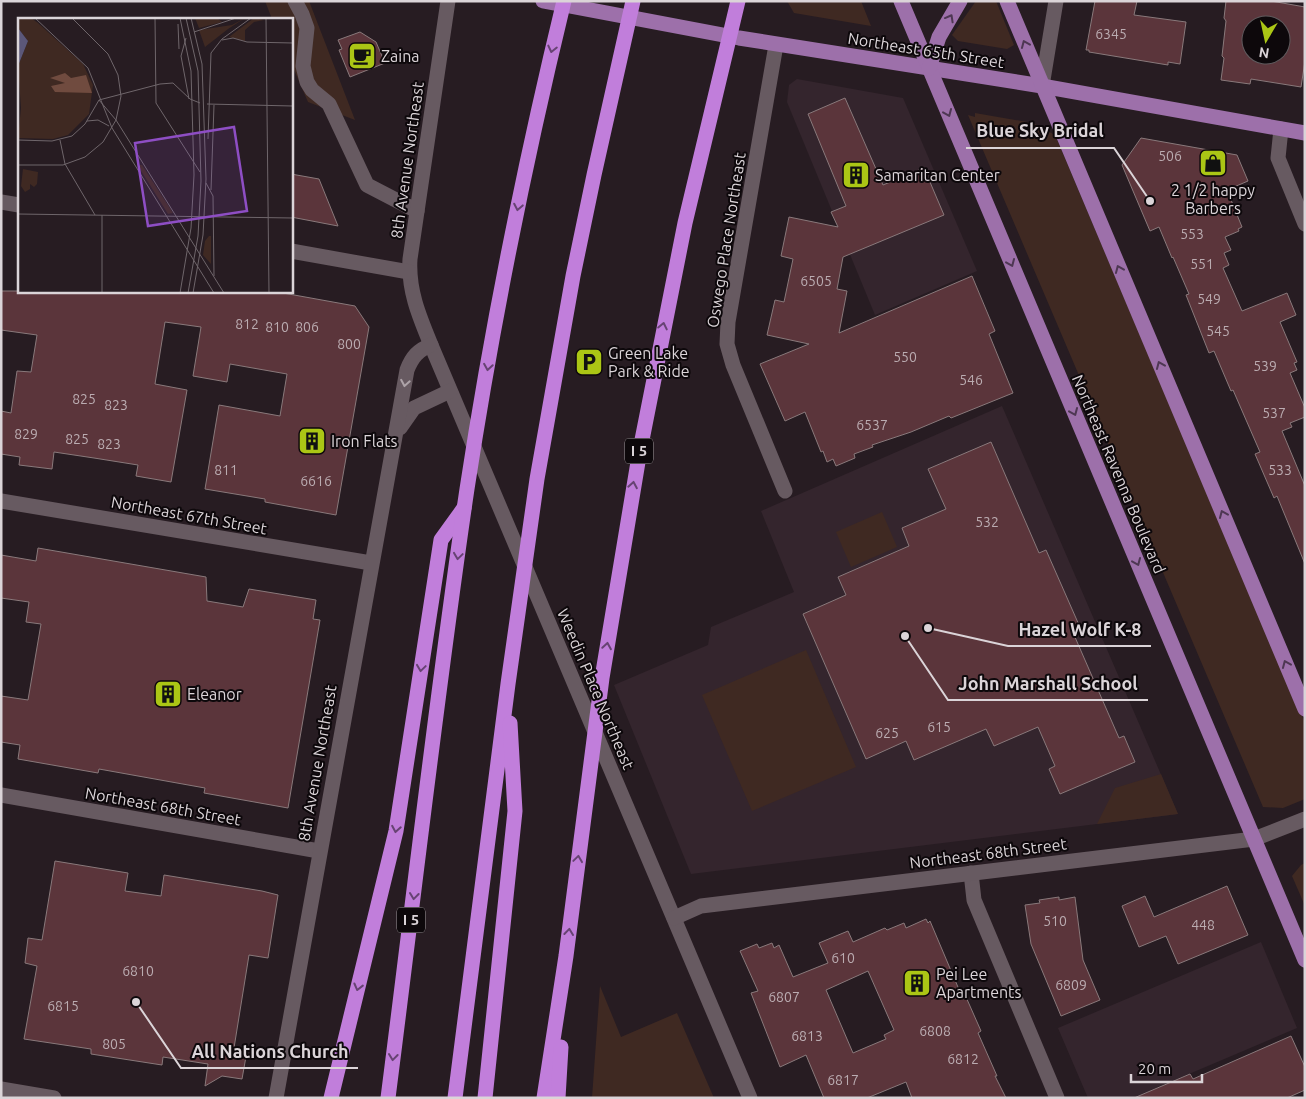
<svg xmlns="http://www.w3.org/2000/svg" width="1306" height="1099" viewBox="0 0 1306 1099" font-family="Ubuntu,sans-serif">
	<rect width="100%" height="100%" fill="#271c22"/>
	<g fill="#34252d">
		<polygon points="797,79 903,98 977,271 875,315 787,102 789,85"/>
		<polygon points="1002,406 1178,814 691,874 614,685 708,645 711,627 794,592 761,511"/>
		<polygon points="1261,942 1297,1028 1156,1088 1136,1098 1088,1098 1058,1028"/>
	</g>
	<g fill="#3f2922">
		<polygon points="265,1 309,1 355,120 308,102 291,63 291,19 272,19"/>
		<polygon points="787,1 861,1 871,26 794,13"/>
		<polygon points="976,1 996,1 1014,45 1007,49 958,41 952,35"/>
		<polygon points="975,113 1033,123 1055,135 1305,723 1305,799 1283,808 1263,807 968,115 975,117"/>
		<polygon points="882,512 897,547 851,567 836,532"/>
		<polygon points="806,650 856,767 752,811 702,695"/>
		<polygon points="1161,774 1178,814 1097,824 1115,788"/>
		<polygon points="1305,863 1305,906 1292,876 1301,865"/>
		<polygon points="600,986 621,1037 677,1013 714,1098 592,1098"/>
	</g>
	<g fill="#5b353b" stroke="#89797b" fill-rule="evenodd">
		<polygon points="1095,1 1137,1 1134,15 1186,22 1180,64 1168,62 1168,65 1089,52 1089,50 1086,50"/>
		<path d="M1226 1H1271L1305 7V61L1301 87 1251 79 1250 84 1221 80 1224 58 1222 56 1226 21 1224 18ZM1251 25H1281V55H1251Z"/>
		<polygon points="360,32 376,42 385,63 350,77 339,50 342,49 338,40"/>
		<polygon points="845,98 883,185 924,168 944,215 843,257 837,289 847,291 839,333 972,276 995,331 989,334 1013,393 951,418 949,416 911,432 872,445 873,447 854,454 855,458 836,466 833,459 827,462 823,451 821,452 805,412 785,421 760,364 809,344 767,335 775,300 784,302 793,259 781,256 789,217 838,227 831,212 846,206 808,114"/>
		<polygon points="1141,138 1237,155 1248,181 1227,190 1242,227 1238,229 1239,231 1225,237 1231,250 1224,253 1229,265 1223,268 1242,311 1287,293 1296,315 1280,322 1297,362 1294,363 1297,370 1290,373 1305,408 1305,417 1290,423 1292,427 1282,431 1305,486 1305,564 1277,496 1274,498 1255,454 1260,452 1233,390 1231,391 1214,351 1209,353 1186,295 1189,294 1173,257 1172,258 1159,227 1150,231 1122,165"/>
		<polygon points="291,174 319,179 338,226 291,217"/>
		<polygon points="1,291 272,291 355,306 369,327 336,515 265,502 265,499 205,489 219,405 280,416 287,374 230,364 227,382 193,376 201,327 165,322 155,384 187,390 171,482 136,476 138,465 94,458 54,452 52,469 19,465 20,457 1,454 1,411 11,413 17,371 31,372 37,335 1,330"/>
		<polygon points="991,442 1039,553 1046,550 1079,625 1071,628 1119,738 1124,736 1135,762 1060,794 1049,769 1055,766 1038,727 994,746 986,729 914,760 906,741 866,759 803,614 846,595 838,577 909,546 902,528 946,509 928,469"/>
		<polygon points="38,548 206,577 207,601 243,607 249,589 316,600 313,619 320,620 288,808 204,793 205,788 99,769 98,773 18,759 20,745 1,742 1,696 28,700 41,624 26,622 29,602 1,598 1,555 36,561"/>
		<polygon points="55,861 128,873 125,891 161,896 164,875 262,891 278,895 268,958 249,955 234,1048 247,1051 242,1079 222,1076 205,1086 208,1064 163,1057 162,1065 91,1054 91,1049 24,1039 37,966 25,963 28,938 42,940"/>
		<polygon points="1227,886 1248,935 1178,964 1166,936 1139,947 1122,906 1145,896 1154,917"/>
		<polygon points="1059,897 1059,900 1075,897 1083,960 1100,1000 1061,1016 1031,944 1025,905 1040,903 1039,900"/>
		<path d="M926 919 928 923 930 921 963 999 966 997 981 1031 978 1033 997 1076H995L1006 1098H912L906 1082 867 1098H824L806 1055 780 1067 751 993 758 991 740 951 757 944 759 948 772 943 774 948 779 945 793 977 828 963 819 943 848 931 853 942 885 928 887 930 904 923 906 928ZM868 971 894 1030 884 1035 886 1039 853 1053 826 990Z"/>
		<polygon points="1291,1036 1305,1067 1305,1090 1287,1098 1134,1098 1190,1074 1193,1079"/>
	</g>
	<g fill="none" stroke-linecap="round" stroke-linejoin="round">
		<g stroke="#675a61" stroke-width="15">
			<polyline points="295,1 302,14 307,28 303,66 307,82 312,90 329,104 367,185 417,211"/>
			<path d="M448 1 410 259C408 290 419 316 431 345L750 1098"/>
			<polyline points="776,45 728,322 727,344 733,365 785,491"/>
			<polyline points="1042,86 1056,1"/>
			<polyline points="1281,129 1278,158 1305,224"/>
			<polyline points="1,202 19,205"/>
			<polyline points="291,251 409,272"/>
			<polyline points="400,428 414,408 450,391"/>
			<polyline points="1,501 371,563"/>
			<polyline points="1,795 319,851"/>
			<polyline points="971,873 974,900 1057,1098"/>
			<polyline points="674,918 701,906 1254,839 1305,819"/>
			<polyline points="1,1089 54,1098"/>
			<path d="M276 1098 407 370C412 357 418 350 431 345"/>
		</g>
		<g stroke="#9d70aa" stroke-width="15">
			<polyline points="543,1 739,38 1042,86 1305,133"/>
			<polyline points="901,1 1305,960"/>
			<polyline points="1007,1 1305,709"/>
			<polyline points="929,68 939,37 960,1"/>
		</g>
		<g stroke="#c17edb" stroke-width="15">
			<polyline points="331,1098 396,831 441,540 464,508"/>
			<path d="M388 1098C414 895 437 691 467 489 492 325 525 162 564 1"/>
			<polyline points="455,1098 508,684 537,479 573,276 594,175 633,1"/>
			<polyline points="485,1098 515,811 510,723"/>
			<polyline points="544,1098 566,956 602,678 640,450 685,223 738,1"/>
			<polyline points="558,1098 561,1047"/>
		</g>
	</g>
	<defs><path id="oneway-chevron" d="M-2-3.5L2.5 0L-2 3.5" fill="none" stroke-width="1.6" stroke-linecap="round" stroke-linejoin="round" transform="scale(1.25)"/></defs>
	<g stroke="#4e3753">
		<use href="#oneway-chevron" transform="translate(950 18) rotate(-61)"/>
		<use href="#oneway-chevron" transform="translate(1025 44) rotate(-113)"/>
		<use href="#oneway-chevron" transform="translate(948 113) rotate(67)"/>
		<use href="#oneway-chevron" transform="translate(1011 263) rotate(67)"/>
		<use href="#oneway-chevron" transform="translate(1119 269) rotate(-113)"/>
		<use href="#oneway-chevron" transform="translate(1160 365) rotate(-113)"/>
		<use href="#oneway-chevron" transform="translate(1074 412) rotate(67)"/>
		<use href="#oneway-chevron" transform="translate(1223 514) rotate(-113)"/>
		<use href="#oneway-chevron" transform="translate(1137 562) rotate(67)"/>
		<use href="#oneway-chevron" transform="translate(1286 664) rotate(-113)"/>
	</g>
	<g stroke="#674373">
		<use href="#oneway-chevron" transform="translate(552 49) rotate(103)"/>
		<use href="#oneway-chevron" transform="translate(518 207) rotate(101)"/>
		<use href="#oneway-chevron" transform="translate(663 326) rotate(-78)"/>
		<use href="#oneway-chevron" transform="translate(488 367) rotate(99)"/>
		<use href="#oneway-chevron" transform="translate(633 485) rotate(-80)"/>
		<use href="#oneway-chevron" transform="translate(458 556) rotate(98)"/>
		<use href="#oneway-chevron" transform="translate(607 646) rotate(-81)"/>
		<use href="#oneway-chevron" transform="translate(421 668) rotate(98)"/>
		<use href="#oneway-chevron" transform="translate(396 829) rotate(100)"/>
		<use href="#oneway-chevron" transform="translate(578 859) rotate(-82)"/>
		<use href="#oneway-chevron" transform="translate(414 896) rotate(97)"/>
		<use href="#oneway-chevron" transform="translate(569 932) rotate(-83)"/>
		<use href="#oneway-chevron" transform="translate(358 987) rotate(104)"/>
		<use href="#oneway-chevron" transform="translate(393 1057) rotate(97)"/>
	</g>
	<use stroke="#ada3a8" href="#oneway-chevron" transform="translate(405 383) rotate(100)"/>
	<defs>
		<g id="cafe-square" transform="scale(1.4375)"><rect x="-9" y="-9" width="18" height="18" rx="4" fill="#abc615" stroke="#0d080b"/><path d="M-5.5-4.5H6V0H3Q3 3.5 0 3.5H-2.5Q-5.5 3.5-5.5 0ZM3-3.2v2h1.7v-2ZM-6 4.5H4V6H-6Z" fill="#111"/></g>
		<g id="shop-square" transform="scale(1.4375)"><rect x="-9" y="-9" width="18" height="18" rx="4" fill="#abc615" stroke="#0d080b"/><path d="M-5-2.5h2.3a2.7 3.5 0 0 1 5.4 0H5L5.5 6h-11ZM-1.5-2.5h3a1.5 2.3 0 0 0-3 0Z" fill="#111"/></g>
		<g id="building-square" transform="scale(1.4375)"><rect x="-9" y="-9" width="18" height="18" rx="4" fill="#abc615" stroke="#0d080b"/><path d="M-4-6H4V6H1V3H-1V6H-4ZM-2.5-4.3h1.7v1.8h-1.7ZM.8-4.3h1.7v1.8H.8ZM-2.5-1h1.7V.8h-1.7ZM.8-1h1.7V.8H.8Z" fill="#111"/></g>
		<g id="parking-square" transform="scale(1.4375)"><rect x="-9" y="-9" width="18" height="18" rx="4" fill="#abc615" stroke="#0d080b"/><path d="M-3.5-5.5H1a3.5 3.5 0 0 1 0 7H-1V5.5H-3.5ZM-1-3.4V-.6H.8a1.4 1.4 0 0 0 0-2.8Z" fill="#111"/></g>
	</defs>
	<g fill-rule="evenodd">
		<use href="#cafe-square" x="362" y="56"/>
		<use href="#shop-square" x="1213" y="163"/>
		<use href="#building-square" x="856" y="175"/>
		<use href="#parking-square" x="589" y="362"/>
		<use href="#building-square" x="312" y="441"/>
		<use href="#building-square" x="168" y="694"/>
		<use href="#building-square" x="917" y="983"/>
	</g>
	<g text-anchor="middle" stroke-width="4" stroke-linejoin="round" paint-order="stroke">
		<g font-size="14" fill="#bbacb1">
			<text x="1111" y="39">6345</text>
			<text x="1170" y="161">506</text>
			<text x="1192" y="239">553</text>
			<text x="1202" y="269">551</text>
			<text x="816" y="286">6505</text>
			<text x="1209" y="304">549</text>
			<text x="247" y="329">812</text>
			<text x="277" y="332">810</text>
			<text x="307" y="332">806</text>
			<text x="1218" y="336">545</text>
			<text x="349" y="349">800</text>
			<text x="905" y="362">550</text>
			<text x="1265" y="371">539</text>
			<text x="971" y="385">546</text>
			<text x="84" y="404">825</text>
			<text x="116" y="410">823</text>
			<text x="1274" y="418">537</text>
			<text x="872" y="430">6537</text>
			<text x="26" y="439">829</text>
			<text x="77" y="444">825</text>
			<text x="109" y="449">823</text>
			<text x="226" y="475">811</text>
			<text x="1280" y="475">533</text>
			<text x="316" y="486">6616</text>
			<text x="987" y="527">532</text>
			<text x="939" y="732">615</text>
			<text x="887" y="738">625</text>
			<text x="1055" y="926">510</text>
			<text x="1203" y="930">448</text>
			<text x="843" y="963">610</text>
			<text x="138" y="976">6810</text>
			<text x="1071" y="990">6809</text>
			<text x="784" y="1002">6807</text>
			<text x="63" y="1011">6815</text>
			<text x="935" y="1036">6808</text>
			<text x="807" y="1041">6813</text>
			<text x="114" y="1049">805</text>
			<text x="963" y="1064">6812</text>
			<text x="843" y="1085">6817</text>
		</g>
		<g fill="#0d080b" stroke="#9d979a" stroke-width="1">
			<rect x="625" y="438.5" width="28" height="25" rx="4"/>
			<rect x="397" y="907.5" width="28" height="25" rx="4"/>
		</g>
		<g font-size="15" font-weight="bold" fill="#dbd4d8">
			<text x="639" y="456">I 5</text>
			<text x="411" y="925">I 5</text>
		</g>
		<g font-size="16" fill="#dbd4d8" stroke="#0d080b">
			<text transform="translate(926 50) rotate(9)" y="6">Northeast 65th Street</text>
			<text transform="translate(407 160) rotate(-82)" y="6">8th Avenue Northeast</text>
			<text transform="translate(726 240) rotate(-81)" y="6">Oswego Place Northeast</text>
			<text transform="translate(1119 474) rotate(67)" y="6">Northeast Ravenna Boulevard</text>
			<text transform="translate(189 515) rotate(10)" y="6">Northeast 67th Street</text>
			<text transform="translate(596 689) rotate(67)" y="6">Weedin Place Northeast</text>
			<text transform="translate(317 763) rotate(-80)" y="6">8th Avenue Northeast</text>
			<text transform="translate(163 806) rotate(10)" y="6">Northeast 68th Street</text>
			<text transform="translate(988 853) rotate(-7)" y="6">Northeast 68th Street</text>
		</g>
		<g font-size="16" fill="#dbd4d8" stroke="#0d080b" text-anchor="start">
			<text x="381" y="62">Zaina</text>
			<text x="875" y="181">Samaritan Center</text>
			<text x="1213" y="196" text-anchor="middle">2 1/2 happy<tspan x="1213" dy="18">Barbers</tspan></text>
			<text x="608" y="359">Green Lake<tspan x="608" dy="18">Park &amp; Ride</tspan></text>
			<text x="331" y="447">Iron Flats</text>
			<text x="187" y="700">Eleanor</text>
			<text x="936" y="980">Pei Lee<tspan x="936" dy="18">Apartments</tspan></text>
		</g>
	</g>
	<g transform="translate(18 18)">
		<rect width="275" height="275" fill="#271c22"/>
		<path d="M0 0H13L20 5 65 46 75 67 71 96 50 117 35 121 0 120 3 90 0 48 10 23 0 10ZM177 0H199L204 4 181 10ZM227 0 210 11 187 29 181 12 214 7ZM236 0 246 2 236 4 227 12V23L211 19ZM122 147H124L155 195 150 196 120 148ZM5 151 20 154 19 166 16 169 12 166V171L7 174 3 168ZM191 218H193V246L185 237 187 223Z" fill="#3f2922"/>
		<path d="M47 55 53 60 68 57 74 75 37 74 33 68 47 65 32 60Z" fill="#704b3f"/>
		<path d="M0 10 10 23 0 48Z" fill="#5b5779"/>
		<path fill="none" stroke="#6f666b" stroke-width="1" d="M17 0 70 50 94 110 196 275M137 0 138 85 182 154M168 0 180 53 183 163 180 218 170 275M173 0 184 46 188 161 185 217 175 275M248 0 251 275M160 6 161 31M176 14 218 0M168 20 163 38 171 81M204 22 215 20 229 24M229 24 275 25M81 82 142 66 155 65 172 81 182 85M81 82 98 102 206 275M189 86 275 88M69 103 80 102 91 108M190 121 193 35 204 21 233 0M0 122 34 123 54 118 67 106 81 82M42 122 47 146 77 197M0 147H45L67 139 85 124 98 102 103 78 100 57 90 36 54 0M188 165 195 178 196 258M193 172 196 87M0 196 275 200M84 275V197M162 275 173 210 176 157 173 53 162 0"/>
		<path fill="#8e4ec4" fill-opacity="0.15" stroke="#8e4ec4" stroke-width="2.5" d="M216 109 229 193 130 208 117 125Z"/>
		<rect width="275" height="275" fill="none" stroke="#dbd4d8" stroke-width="2.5"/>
	</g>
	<path fill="none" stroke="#dbd4d8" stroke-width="2" d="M1150 201L1114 148H966M928 628L1008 646H1151M905 636L948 700H1148M136 1002L181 1068H358"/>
	<g fill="#dbd4d8" stroke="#0d080b" stroke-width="2">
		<circle cx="1150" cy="201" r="5"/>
		<circle cx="928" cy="628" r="5"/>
		<circle cx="905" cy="636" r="5"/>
		<circle cx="136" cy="1002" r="5"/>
	</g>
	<g font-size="18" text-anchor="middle" font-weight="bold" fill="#dbd4d8" stroke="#0d080b" stroke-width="4" stroke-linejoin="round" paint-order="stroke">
		<text x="1040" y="137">Blue Sky Bridal</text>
		<text x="1080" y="636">Hazel Wolf K-8</text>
		<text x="1048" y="690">John Marshall School</text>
		<text x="270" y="1058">All Nations Church</text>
	</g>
	<rect width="1306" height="1099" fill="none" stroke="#dbd4d8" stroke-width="5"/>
	<g transform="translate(1266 40) rotate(189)"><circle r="24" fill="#0d080b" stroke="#5f5a5d"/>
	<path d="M0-4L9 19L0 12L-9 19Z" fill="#abc615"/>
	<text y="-8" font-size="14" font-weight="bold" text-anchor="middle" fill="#dbd4d8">N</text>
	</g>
	<path d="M1131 1074v8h71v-8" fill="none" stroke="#dbd4d8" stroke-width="2.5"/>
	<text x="1138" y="1074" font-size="15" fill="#dbd4d8" stroke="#0d080b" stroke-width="4" paint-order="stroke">20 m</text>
</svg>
